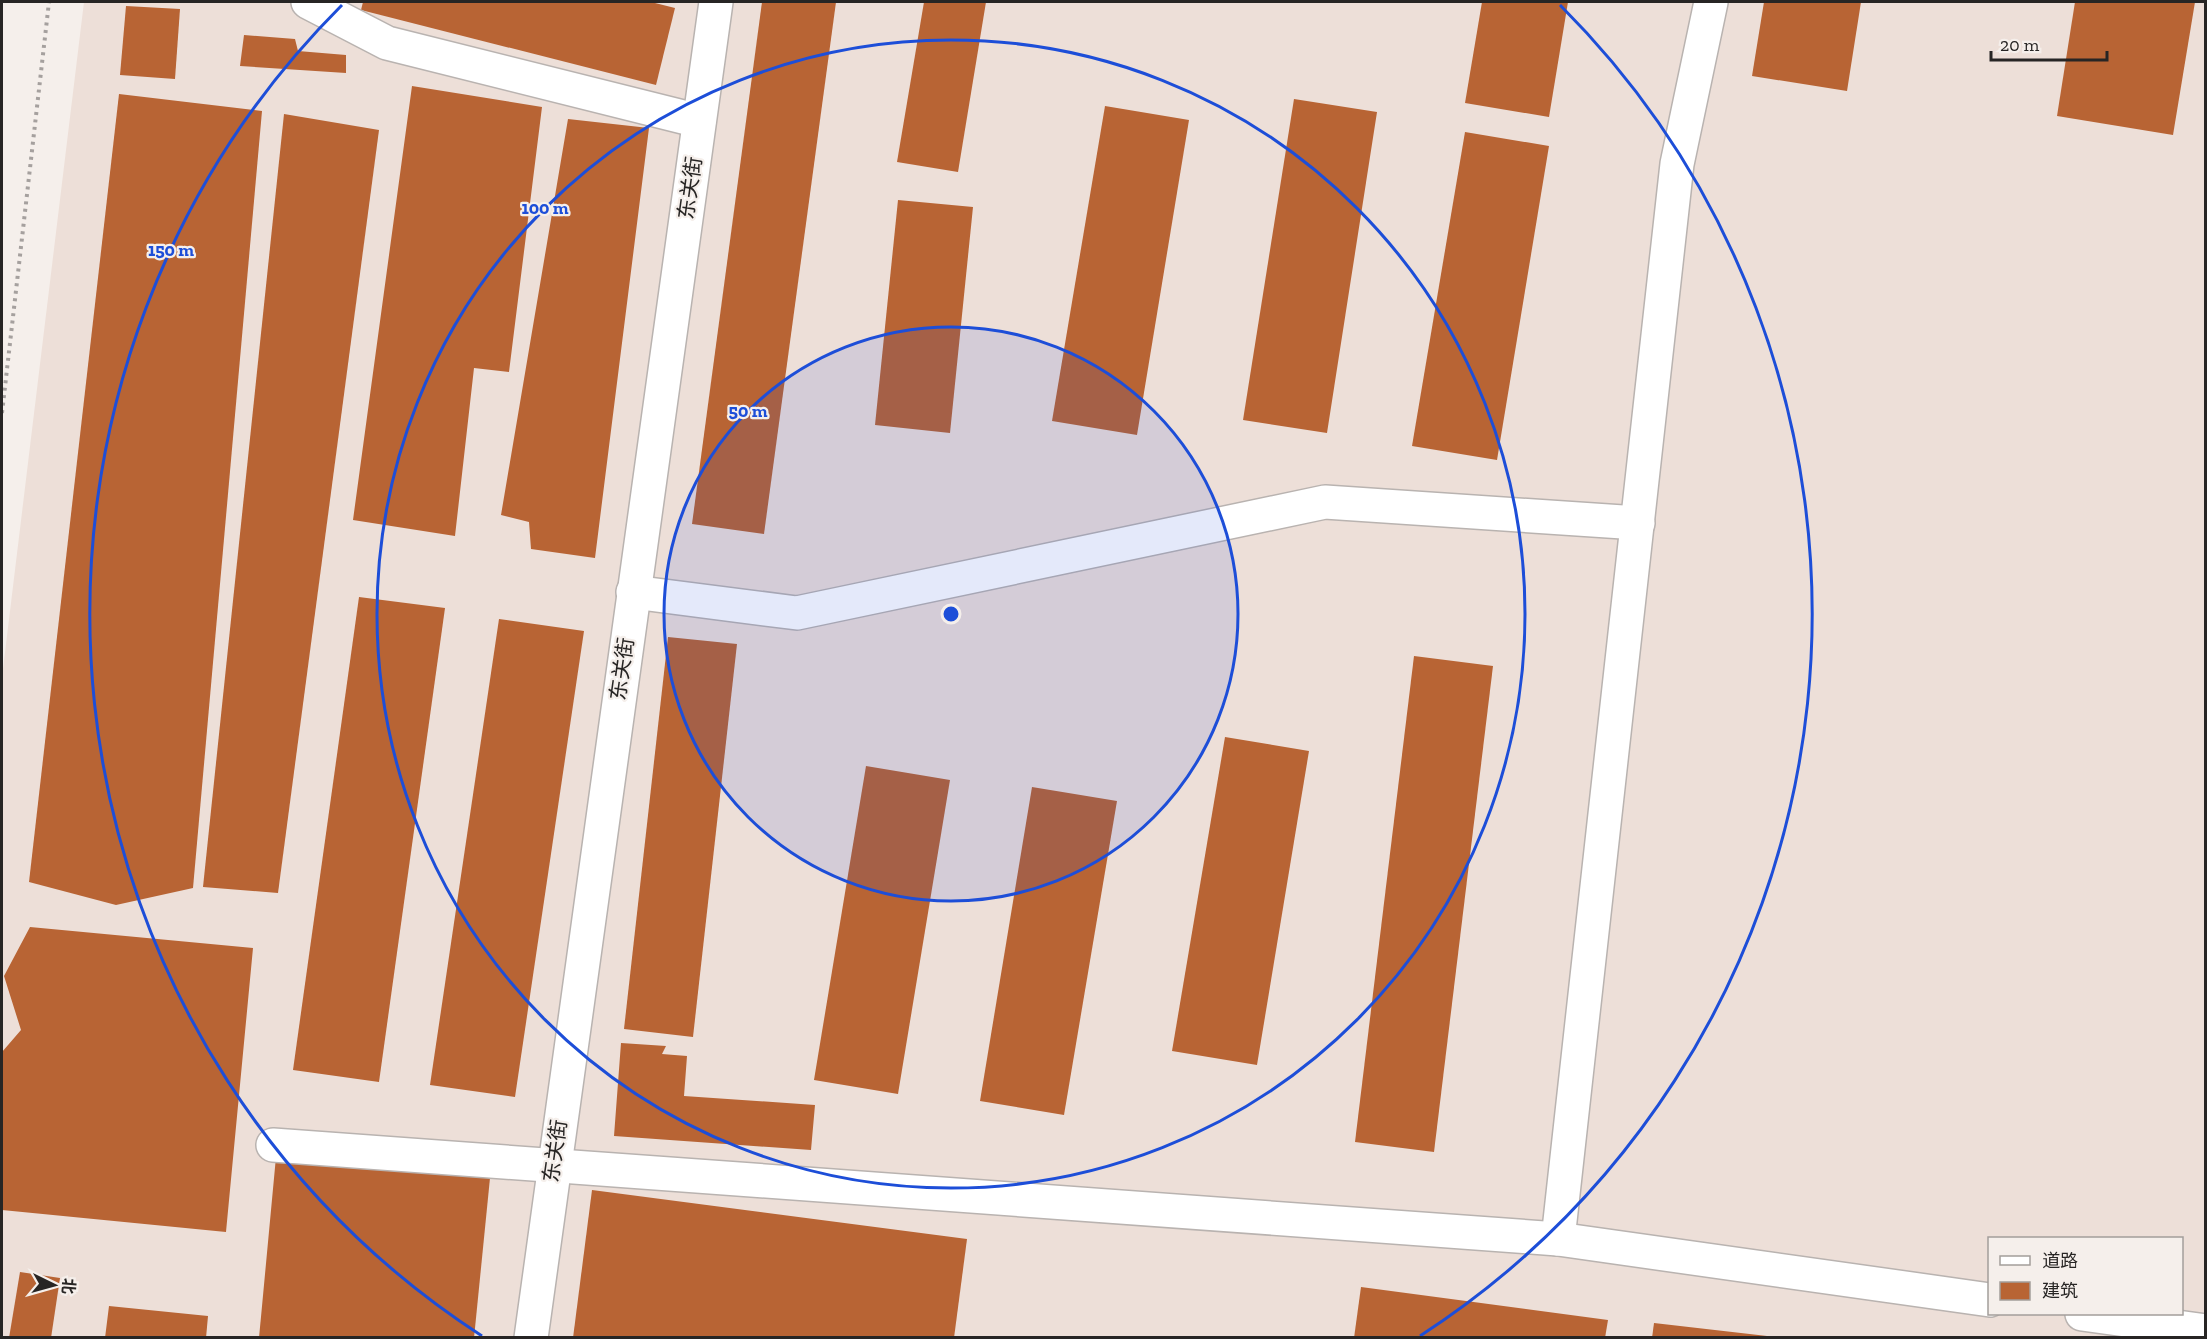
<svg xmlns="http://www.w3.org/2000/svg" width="2207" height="1339" viewBox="0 0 2207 1339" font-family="'Zilla Slab','Noto Sans SC',serif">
	<rect width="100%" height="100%" fill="#f5efeb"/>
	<path fill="#eddfd8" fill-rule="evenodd" d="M84 2H2205V1337L2 1338V677ZM1990 1238H2182V1314H1990Z"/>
	<g fill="#b86434">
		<polygon points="363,2 651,2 675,8 656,85 361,10"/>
		<polygon points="762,2 836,2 764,534 692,524"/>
		<polygon points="924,2 986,2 958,172 897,162"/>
		<polygon points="1482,2 1568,2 1549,117 1465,103"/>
		<polygon points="1764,2 1861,2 1847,91 1752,76"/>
		<polygon points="2075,2 2195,2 2173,135 2057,116"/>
		<polygon points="126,6 180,9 175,79 120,75"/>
		<polygon points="244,35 295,39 298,51 346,55 346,73 240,66"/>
		<polygon points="412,86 542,107 509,372 474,368 455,536 353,520"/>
		<polygon points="119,94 262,111 193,888 116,905 29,882"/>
		<polygon points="1294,99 1377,112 1327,433 1243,420"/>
		<polygon points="1105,106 1189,120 1137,435 1052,421"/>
		<polygon points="284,114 379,130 278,893 203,887"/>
		<polygon points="568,119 649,128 595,558 531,549 529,522 501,515"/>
		<polygon points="1465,132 1549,146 1497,460 1412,446"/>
		<polygon points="898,200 973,207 950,433 875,425"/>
		<polygon points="359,597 445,608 379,1082 293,1070"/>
		<polygon points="499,619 584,631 515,1097 430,1085"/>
		<polygon points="668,637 737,644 693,1037 624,1029"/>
		<polygon points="1414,656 1493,666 1434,1152 1355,1142"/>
		<polygon points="1225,737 1309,751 1257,1065 1172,1051"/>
		<polygon points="866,766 950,780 898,1094 814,1080"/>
		<polygon points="1032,787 1117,801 1064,1115 980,1101"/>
		<polygon points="30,927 253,948 226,1232 2,1210 2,1052 21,1030 4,976"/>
		<polygon points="621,1043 666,1046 662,1054 687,1056 684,1096 815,1105 811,1150 614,1136"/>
		<polygon points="276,1157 490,1178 474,1338 259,1338"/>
		<polygon points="592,1190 967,1239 954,1338 573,1338"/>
		<polygon points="20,1272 60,1278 51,1338 9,1338"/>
		<polygon points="1361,1287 1608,1320 1605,1338 1354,1338"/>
		<polygon points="109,1306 208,1316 206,1338 105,1338"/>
		<polygon points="1654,1323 1767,1336 1767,1338 1652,1338"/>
	</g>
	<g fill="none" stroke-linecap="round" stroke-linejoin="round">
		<g stroke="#b9b3b0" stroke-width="36">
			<g id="minor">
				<polyline points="308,2 387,43 699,121"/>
				<polyline points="633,592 797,613 1325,502 1638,523"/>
				<polyline points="273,1145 1558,1239 1990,1300"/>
				<polyline points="1558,1239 1677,164 1711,2"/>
				<polyline points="2082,1314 2206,1331"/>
				<polyline points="531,1338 716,2"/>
			</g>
		</g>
		<polyline stroke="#a5a09e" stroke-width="4" stroke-dasharray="3 4.5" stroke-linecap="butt" points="2,413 49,2"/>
		<use href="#minor" stroke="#fff" stroke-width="33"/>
	</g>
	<circle cx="951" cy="614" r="287" fill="#1d4ed8" fill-opacity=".12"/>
	<g fill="none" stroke="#1d4ed8" stroke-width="3">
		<circle cx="951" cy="614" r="287"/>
		<circle cx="951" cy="614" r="574"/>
		<path d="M482 1336A861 861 0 0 1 342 5M1560 5A861 861 0 0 1 1420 1336"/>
	</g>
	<g text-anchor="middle" stroke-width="4.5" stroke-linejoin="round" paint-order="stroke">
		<g font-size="21" fill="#272524" stroke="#f5efeb">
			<text transform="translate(690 188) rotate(-82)" y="7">东关街</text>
			<text transform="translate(622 669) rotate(-82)" y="7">东关街</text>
			<text transform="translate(555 1151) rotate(-82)" y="7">东关街</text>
		</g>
	</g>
	<circle cx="951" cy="614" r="9" fill="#1d4ed8" stroke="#f5efeb" stroke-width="3"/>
	<g font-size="18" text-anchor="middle" font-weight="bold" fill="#1d4ed8" stroke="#f5efeb" stroke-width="4.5" stroke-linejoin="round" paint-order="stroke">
		<text x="545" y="214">100 m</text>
		<text x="171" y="256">150 m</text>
		<text x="748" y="417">50 m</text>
	</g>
	<rect width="2207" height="1339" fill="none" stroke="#272524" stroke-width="6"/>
	<rect x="1988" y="1237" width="195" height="78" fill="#f5efeb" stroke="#a39e9b" stroke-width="1.5"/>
	<rect x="2000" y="1256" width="30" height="9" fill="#ffffff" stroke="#a39e9b" stroke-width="1.5"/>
	<text x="2042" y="1267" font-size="18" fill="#272524">道路</text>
	<rect x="2000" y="1282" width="30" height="18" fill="#b86434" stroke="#a39e9b" stroke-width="1.5"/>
	<text x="2042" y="1297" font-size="18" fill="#272524">建筑</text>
	<g transform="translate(54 1285) rotate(95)" stroke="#f5efeb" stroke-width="4.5" paint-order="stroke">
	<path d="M0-4.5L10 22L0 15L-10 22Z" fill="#272524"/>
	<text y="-9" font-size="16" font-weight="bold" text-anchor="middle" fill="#272524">北</text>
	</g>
	<path d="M1991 51v9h116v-9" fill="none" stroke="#272524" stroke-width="3"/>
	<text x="2000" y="51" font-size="18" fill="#272524" stroke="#f5efeb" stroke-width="4.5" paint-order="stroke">20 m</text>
</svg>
